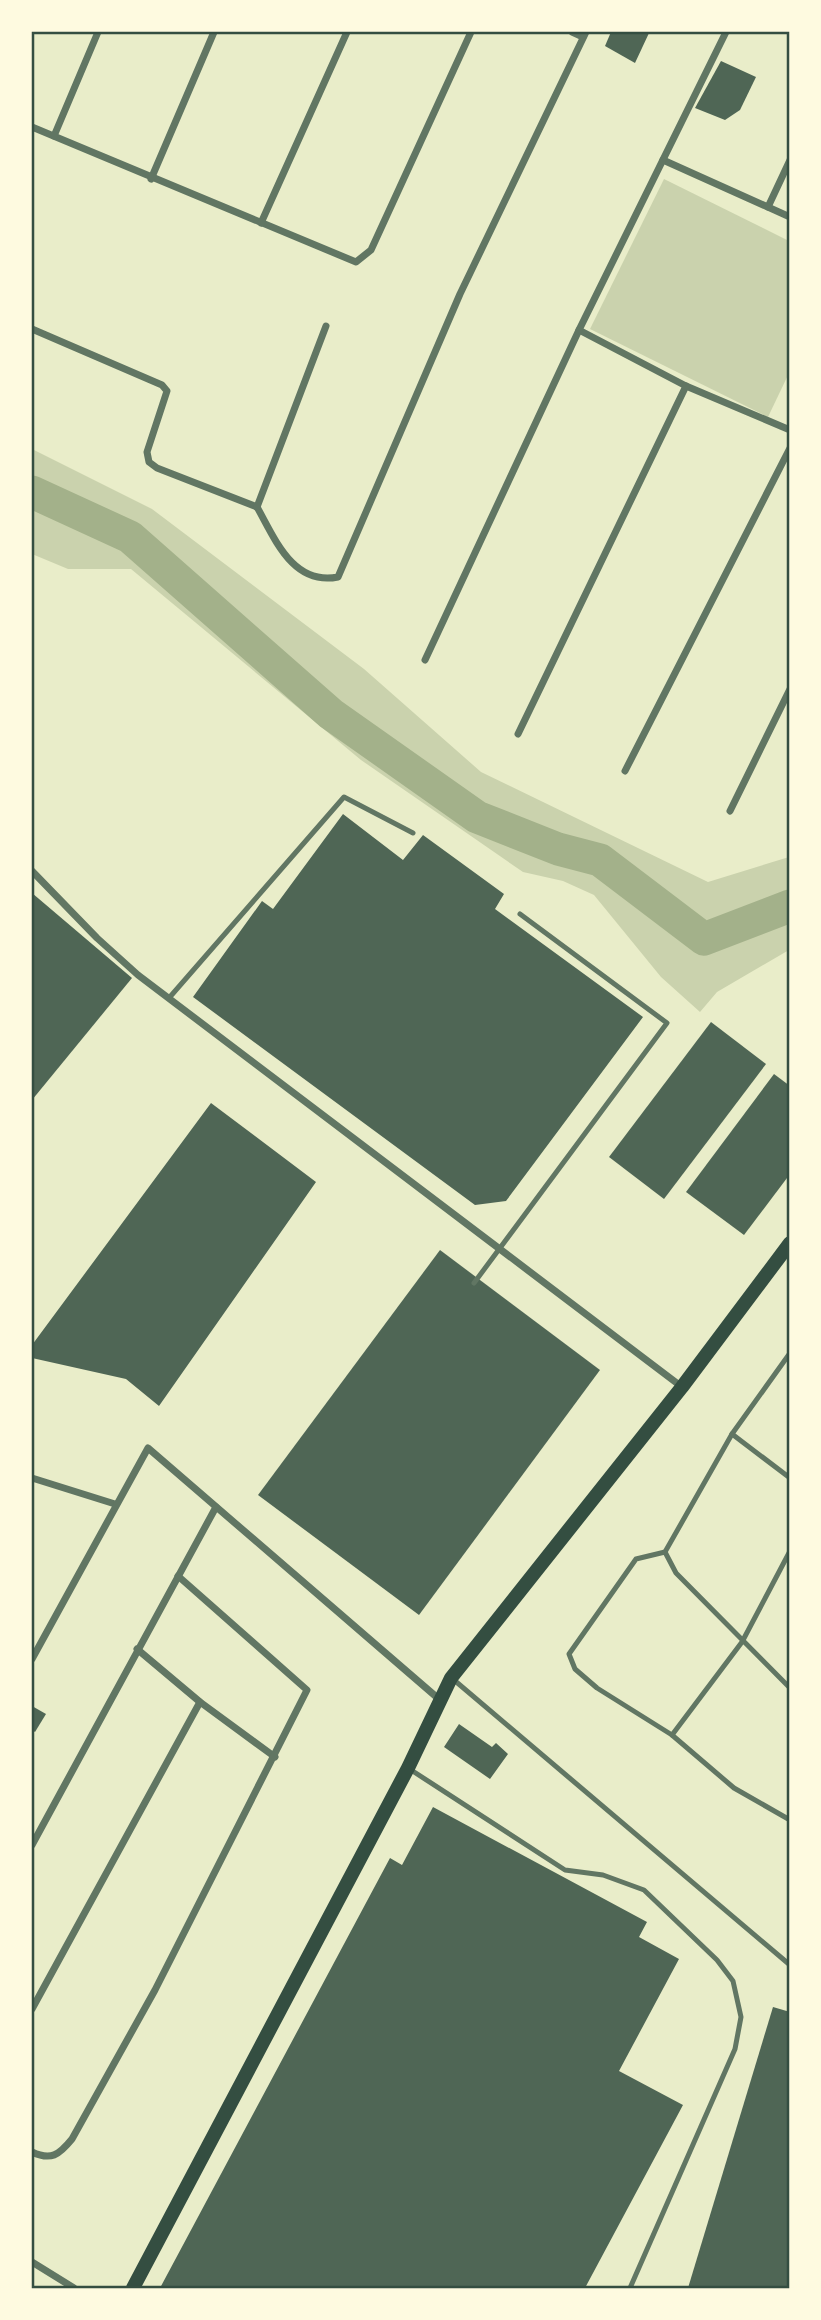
<svg xmlns="http://www.w3.org/2000/svg" width="821" height="2320" viewBox="0 0 821 2320" font-family="'Alegreya Sans',sans-serif">
	<rect width="100%" height="100%" fill="#e9edc9"/>
	<g fill="#cad2ad">
		<polygon points="664,179 789,241 789,373 768,417 590,329"/>
		<polygon points="32,449 152,509 364,669 481,772 708,882 789,857 789,950 717,992 700,1012 661,977 594,895 563,881 523,872 361,760 131,569 68,569 32,554"/>
	</g>
	<g fill="none" stroke-linecap="round" stroke-linejoin="round">
		<polyline stroke="#a3b18a" stroke-width="33" points="32,492 130,537 331,714 477,817 558,849 600,860 704,939 790,906"/>
	</g>
	<g fill="#4f6655">
		<polygon points="611,32 649,33 635,63 605,46"/>
		<polygon points="721,61 756,77 740,110 725,120 695,108"/>
		<polygon points="343,814 403,860 423,835 504,894 495,909 643,1017 506,1201 475,1205 193,997 262,901 273,909"/>
		<polygon points="32,893 132,978 32,1100"/>
		<polygon points="711,1022 766,1064 664,1199 609,1157"/>
		<polygon points="774,1074 790,1086 790,1174 744,1235 686,1192"/>
		<polygon points="211,1103 316,1182 159,1406 126,1379 32,1358 32,1345"/>
		<polygon points="440,1250 600,1370 419,1615 258,1495"/>
		<polygon points="32,1706 46,1714 35,1732 32,1730"/>
		<polygon points="459,1724 492,1747 496,1743 508,1754 490,1779 444,1747"/>
		<polygon points="433,1807 647,1922 639,1937 679,1959 619,2071 683,2105 585,2288 160,2288 390,1858 402,1865"/>
		<polygon points="773,2007 790,2012 790,2288 688,2288"/>
	</g>
	<g fill="none" stroke-linecap="round" stroke-linejoin="round">
		<g stroke="#617663" stroke-width="5">
			<polyline points="169,998 344,797 413,833"/>
			<polyline points="474,1283 667,1023 520,914"/>
			<polyline points="790,1353 732,1434 665,1552 636,1559 569,1654 575,1669 597,1688 672,1735 734,1788 790,1820"/>
			<polyline points="732,1434 790,1478"/>
			<polyline points="665,1552 676,1573 790,1688"/>
			<polyline points="454,1680 790,1965"/>
			<polyline points="672,1735 742,1642 790,1551"/>
			<polyline points="408,1768 565,1870 603,1875 644,1890 717,1960 733,1981 741,2017 735,2049 630,2288"/>
		</g>
		<g stroke="#617663" stroke-width="7">
			<polyline points="572,32 583,37"/>
			<polyline points="32,127 356,262 371,250 471,32"/>
			<polyline points="54,136 98,32"/>
			<polyline points="663,160 790,217"/>
			<polyline points="151,179 214,32"/>
			<polyline points="768,207 790,160"/>
			<polyline points="261,223 347,32"/>
			<polyline points="32,329 162,385 167,391 147,452 149,462 157,468 257,507"/>
			<polyline points="579,330 686,386 790,430"/>
			<path d="M257 507C275 539 293 586 338 577L460 294 586 32"/>
			<polyline points="257,507 326,326"/>
			<polyline points="425,660 579,330 726,32"/>
			<polyline points="518,734 686,386"/>
			<polyline points="625,771 790,448"/>
			<polyline points="730,811 790,689"/>
			<polyline points="32,871 97,938 138,975 682,1387"/>
			<polyline points="32,1478 115,1504"/>
			<polyline points="137,1649 200,1702 275,1757"/>
			<polyline points="32,1659 148,1448 440,1700"/>
			<polyline points="32,1845 216,1507"/>
			<polyline points="32,2009 200,1702"/>
			<path d="M32 2152C51 2161 59 2155 72 2139L155 1990 307 1690 178 1576"/>
			<polyline points="32,2262 74,2288"/>
		</g>
		<polyline stroke="#344e41" stroke-width="14" points="133,2288 408,1768 451,1678 682,1387 790,1243"/>
	</g>
	<rect width="821" height="2320" fill="none" stroke="#fefae0" stroke-width="66"/>
	<rect x="33" y="33" width="755" height="2254" fill="none" stroke="#344e41" stroke-width="2.5"/>
</svg>
